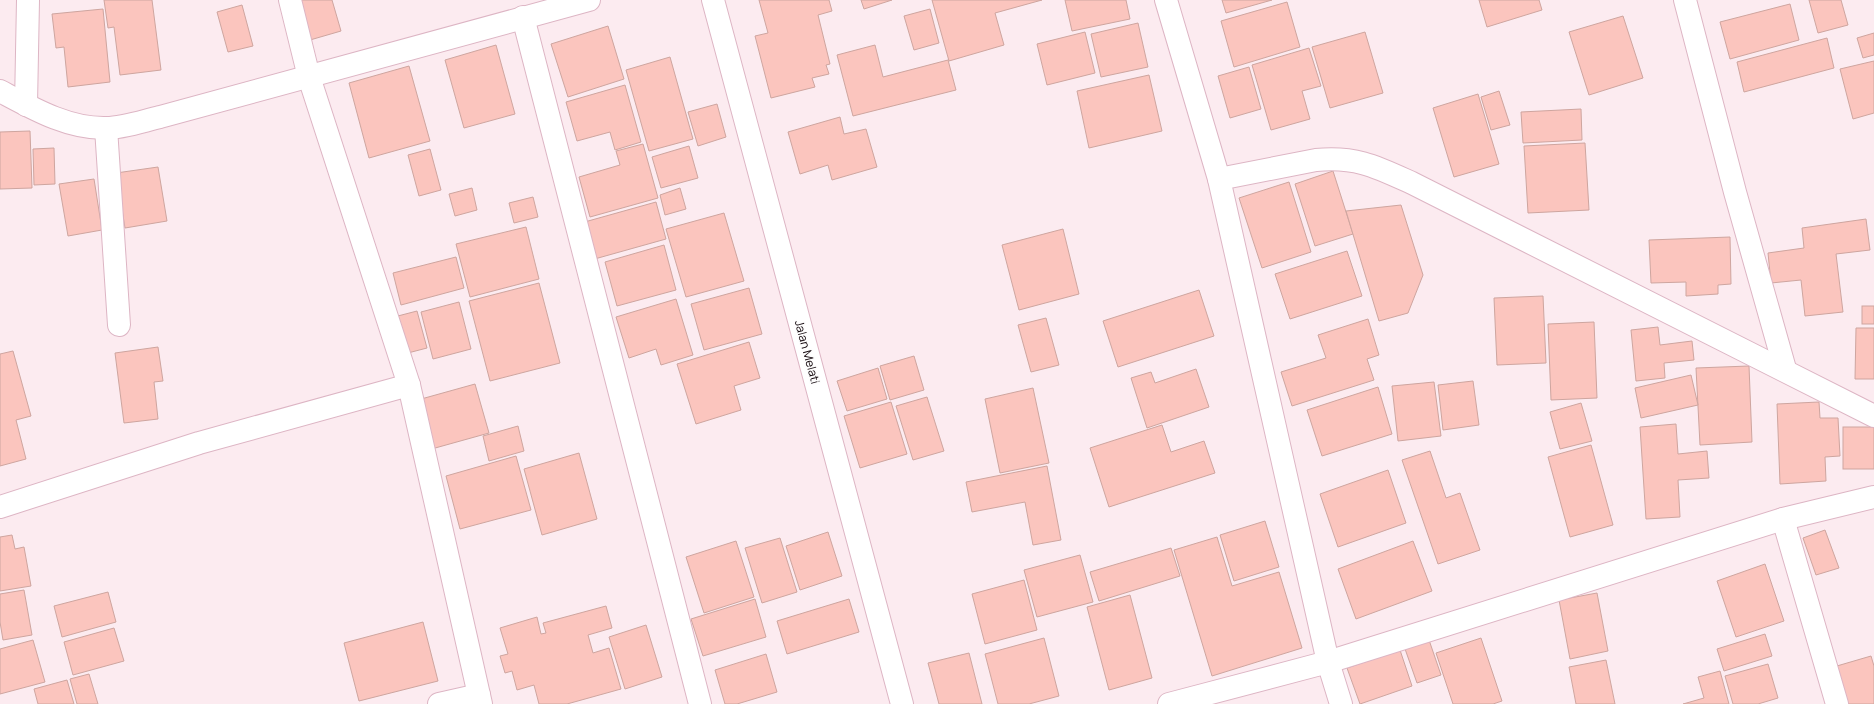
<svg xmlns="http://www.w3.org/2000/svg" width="1874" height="704" viewBox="0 0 1874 704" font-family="Manrope,sans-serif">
	<rect width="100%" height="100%" fill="#fcebf0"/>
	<g fill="#fbc5be" stroke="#cea59f">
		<polygon points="104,0 152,0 161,70 120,75 114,27 108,28"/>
		<polygon points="300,0 332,0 341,31 310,40"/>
		<polygon points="759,0 829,0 832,11 818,15 830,64 826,65 829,74 812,78 815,87 771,98 755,36 768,33"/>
		<polygon points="861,0 892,0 864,9"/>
		<polygon points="932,0 1042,0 995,13 1004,45 949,61"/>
		<polygon points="1065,0 1126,0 1130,19 1072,31"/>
		<polygon points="1222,0 1272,0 1226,13"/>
		<polygon points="1479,0 1539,0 1542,10 1487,27"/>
		<polygon points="1809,0 1841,0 1848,25 1818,33"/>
		<polygon points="1287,2 1300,47 1234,67 1221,21"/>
		<polygon points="1790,4 1799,40 1730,59 1720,22"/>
		<polygon points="242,5 253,46 228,52 217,12"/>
		<polygon points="103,9 110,82 68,87 64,47 56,48 52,14"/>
		<polygon points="930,9 939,43 914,50 904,16"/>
		<polygon points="1623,16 1643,78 1589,95 1569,32"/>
		<polygon points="1138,23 1148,67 1101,77 1091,34"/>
		<polygon points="608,26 624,79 568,97 551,44"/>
		<polygon points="1085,32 1095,73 1047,85 1037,44"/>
		<polygon points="1365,32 1383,93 1330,108 1312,47"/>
		<polygon points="1874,33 1874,55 1863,58 1857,38"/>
		<polygon points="1827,38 1834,68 1744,92 1737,62"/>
		<polygon points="496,45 515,114 464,128 445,60"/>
		<polygon points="875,45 883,77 948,60 956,90 853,116 837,55"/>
		<polygon points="1309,48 1321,86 1302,91 1310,119 1271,130 1252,65"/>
		<polygon points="670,57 693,139 649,151 626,70"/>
		<polygon points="1874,61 1874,113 1853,119 1840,69"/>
		<polygon points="409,66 430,141 369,158 349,83"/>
		<polygon points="1249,67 1261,109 1230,118 1218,76"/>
		<polygon points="1149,75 1162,131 1089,148 1077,91"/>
		<polygon points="625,85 641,142 615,150 610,132 577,141 566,102"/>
		<polygon points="1499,91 1510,125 1491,130 1481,97"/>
		<polygon points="1478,94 1499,164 1454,177 1433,108"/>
		<polygon points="717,104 726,137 698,146 688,112"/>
		<polygon points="1581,109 1582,140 1523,143 1521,112"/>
		<polygon points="840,117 844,134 866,129 877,167 832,180 828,165 800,174 788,132"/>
		<polygon points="30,131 32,188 0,189 0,132"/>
		<polygon points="1585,143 1589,210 1528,213 1524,146"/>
		<polygon points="643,144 658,198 590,217 579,177 620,165 616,151"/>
		<polygon points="689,146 698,178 661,188 652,157"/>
		<polygon points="54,148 55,184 34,185 33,149"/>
		<polygon points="430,149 441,190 419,196 408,155"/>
		<polygon points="158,167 167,221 125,228 116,173"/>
		<polygon points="1333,171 1353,234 1315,246 1295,184"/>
		<polygon points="94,179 102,230 68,236 59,184"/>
		<polygon points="1289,182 1311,252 1262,268 1239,198"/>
		<polygon points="472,188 477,210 455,216 449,194"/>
		<polygon points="680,188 686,209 665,215 660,195"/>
		<polygon points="533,197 538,217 514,223 509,203"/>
		<polygon points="656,202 666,239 591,260 581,223"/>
		<polygon points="1401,205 1423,275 1408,313 1379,321 1346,211"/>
		<polygon points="724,213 744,281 686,297 666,229"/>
		<polygon points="1866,219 1870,250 1836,254 1843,312 1805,316 1801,280 1771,283 1768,253 1804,248 1802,228"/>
		<polygon points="526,227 539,279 470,297 456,244"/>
		<polygon points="1063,229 1079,294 1019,310 1002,245"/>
		<polygon points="1730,237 1731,284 1718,285 1718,294 1686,296 1686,282 1651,283 1649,240"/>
		<polygon points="664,245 676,290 617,306 605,262"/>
		<polygon points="1347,251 1362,296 1290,319 1275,274"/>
		<polygon points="456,257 464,288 401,305 393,273"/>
		<polygon points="539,283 560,363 490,381 469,301"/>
		<polygon points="749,288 762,334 704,350 691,304"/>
		<polygon points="1199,290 1214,336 1118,367 1103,321"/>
		<polygon points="1543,296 1546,363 1497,365 1494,298"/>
		<polygon points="676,299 693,355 661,365 656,349 629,358 616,317"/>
		<polygon points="459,302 471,349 433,359 421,312"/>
		<rect x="1862" y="306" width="12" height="18"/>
		<polygon points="417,311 427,348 404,354 394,317"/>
		<polygon points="1046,318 1059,365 1031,372 1018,325"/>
		<polygon points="1368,319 1379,355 1367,359 1374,380 1292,406 1281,372 1326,358 1318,335"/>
		<polygon points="1594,322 1597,398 1551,400 1548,324"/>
		<polygon points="1658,327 1660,345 1692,341 1694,360 1664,363 1665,378 1636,381 1631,330"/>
		<polygon points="1856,328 1874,328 1874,379 1855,379"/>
		<polygon points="749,342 760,378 734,386 741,410 696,424 677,364"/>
		<polygon points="158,347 163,381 154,382 158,419 124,423 115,353"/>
		<polygon points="13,351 31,416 16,420 26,459 0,466 0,354"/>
		<polygon points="914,356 924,390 890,400 880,366"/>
		<polygon points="1749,366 1752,442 1700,445 1696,368"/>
		<polygon points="878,368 887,399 847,411 837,381"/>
		<polygon points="1196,369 1209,407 1147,428 1131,378 1151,372 1155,383"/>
		<polygon points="1691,375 1698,405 1641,418 1635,388"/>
		<polygon points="1473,381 1479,425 1443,430 1438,385"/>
		<polygon points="1434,382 1441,436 1398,441 1392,386"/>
		<polygon points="475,384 489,433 428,450 414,401"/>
		<polygon points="1378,387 1392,434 1322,456 1307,410"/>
		<polygon points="1033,388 1049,463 1000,473 985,399"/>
		<polygon points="927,397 944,451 913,460 896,406"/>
		<polygon points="891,402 907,454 860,468 844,416"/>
		<polygon points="1819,402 1820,418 1838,418 1840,456 1825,457 1826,481 1780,484 1777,404"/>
		<polygon points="1581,403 1592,441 1560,449 1550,412"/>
		<polygon points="1676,424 1678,454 1707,451 1709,478 1678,480 1680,517 1646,519 1640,427"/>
		<polygon points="1162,425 1171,452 1204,441 1215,473 1109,507 1090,448"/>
		<polygon points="518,426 524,451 489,461 483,436"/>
		<rect x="1843" y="427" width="31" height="42"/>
		<polygon points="1591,445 1613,525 1570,537 1548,457"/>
		<polygon points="1430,451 1446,498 1460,493 1480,550 1438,564 1402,460"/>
		<polygon points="579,453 597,519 542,535 524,469"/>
		<polygon points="516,456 531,510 460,529 446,476"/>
		<polygon points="1047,466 1061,540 1033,545 1025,502 972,512 966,482"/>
		<polygon points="1388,470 1406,523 1338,547 1320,494"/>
		<polygon points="1265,521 1279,567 1234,581 1220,535"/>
		<polygon points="1825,530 1839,568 1816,575 1803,538"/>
		<polygon points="828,532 842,576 800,590 786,546"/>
		<polygon points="12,535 15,549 24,547 31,586 0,591 0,537"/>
		<polygon points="1217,537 1232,586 1279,572 1302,648 1212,676 1174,550"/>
		<polygon points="780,538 797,592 762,603 745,548"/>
		<polygon points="736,541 754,597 704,613 686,557"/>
		<polygon points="1413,541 1432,591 1356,619 1338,569"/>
		<polygon points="1171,548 1180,576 1099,601 1090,572"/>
		<polygon points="1080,555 1093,602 1037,617 1024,570"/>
		<polygon points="1765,564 1784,621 1736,637 1717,581"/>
		<polygon points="1024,580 1037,630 985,644 972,594"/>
		<polygon points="24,590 32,635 3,640 0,622 0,594"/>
		<polygon points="108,592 116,622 62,637 54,606"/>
		<polygon points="1597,593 1608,651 1570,659 1559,600"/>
		<polygon points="1130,595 1152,678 1109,690 1087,607"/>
		<polygon points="755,599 766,637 703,656 691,619"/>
		<polygon points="849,599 859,632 787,654 777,621"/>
		<polygon points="606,606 612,628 588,635 593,653 609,648 621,689 567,704 539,704 534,685 517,690 512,671 505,673 500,656 508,654 500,628 537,617 541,634 546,633 543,623"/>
		<polygon points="423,622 438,681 359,701 344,643"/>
		<polygon points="646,625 662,677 625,689 609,637"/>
		<polygon points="114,628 124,661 73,675 64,642"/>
		<polygon points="1765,634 1772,656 1724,671 1717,649"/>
		<polygon points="1428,637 1441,675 1417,683 1404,646"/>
		<polygon points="1044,638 1059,696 1029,704 998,704 985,654"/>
		<polygon points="1481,638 1502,701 1493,704 1453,704 1436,653"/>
		<polygon points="33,640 45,682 0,694 0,649"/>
		<polygon points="1400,650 1412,686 1360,704 1347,668"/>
		<polygon points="969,653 982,704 939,704 928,663"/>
		<polygon points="766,654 777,692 737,704 725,704 715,670"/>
		<polygon points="1871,656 1874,666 1874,704 1840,704 1830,668"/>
		<polygon points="1606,660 1615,704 1576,704 1569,667"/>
		<polygon points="1768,664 1778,698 1758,704 1733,704 1725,676"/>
		<polygon points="1720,671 1729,704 1683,704 1704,698 1698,677"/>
		<polygon points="89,674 98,704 77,704 70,679"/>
		<polygon points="67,680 74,704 38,704 34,689"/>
	</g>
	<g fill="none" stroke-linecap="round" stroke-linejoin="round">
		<g stroke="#ddb5c4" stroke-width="24">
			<g id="minor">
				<polyline points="290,0 309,77 409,385 481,704"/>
				<polyline points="713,0 902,704"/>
				<polyline points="1166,0 1219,179 1328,662 1341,704"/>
				<polyline points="1685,0 1735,192 1785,369"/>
				<polyline points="523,17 700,704"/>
				<path d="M0 91C32 108 68 129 106 128 123 128 143 121 160 117L589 0"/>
				<polyline points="26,105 28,0"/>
				<polyline points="106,128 119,325"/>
				<path d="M1219 179 1316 160C1356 156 1377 167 1412 183L1874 416"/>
				<polyline points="0,507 199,443 409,385"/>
				<polyline points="1783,519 1837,704"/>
				<polyline points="439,704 479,695"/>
				<polyline points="1169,704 1328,662 1783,519 1874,497"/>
			</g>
		</g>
		<use href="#minor" stroke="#fff" stroke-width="22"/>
	</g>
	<g text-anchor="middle" stroke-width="3" stroke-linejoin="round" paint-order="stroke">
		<g font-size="12" fill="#13070c" stroke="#fdfdfd">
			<text transform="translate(807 352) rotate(75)" y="4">Jalan Melati</text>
		</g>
	</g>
</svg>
